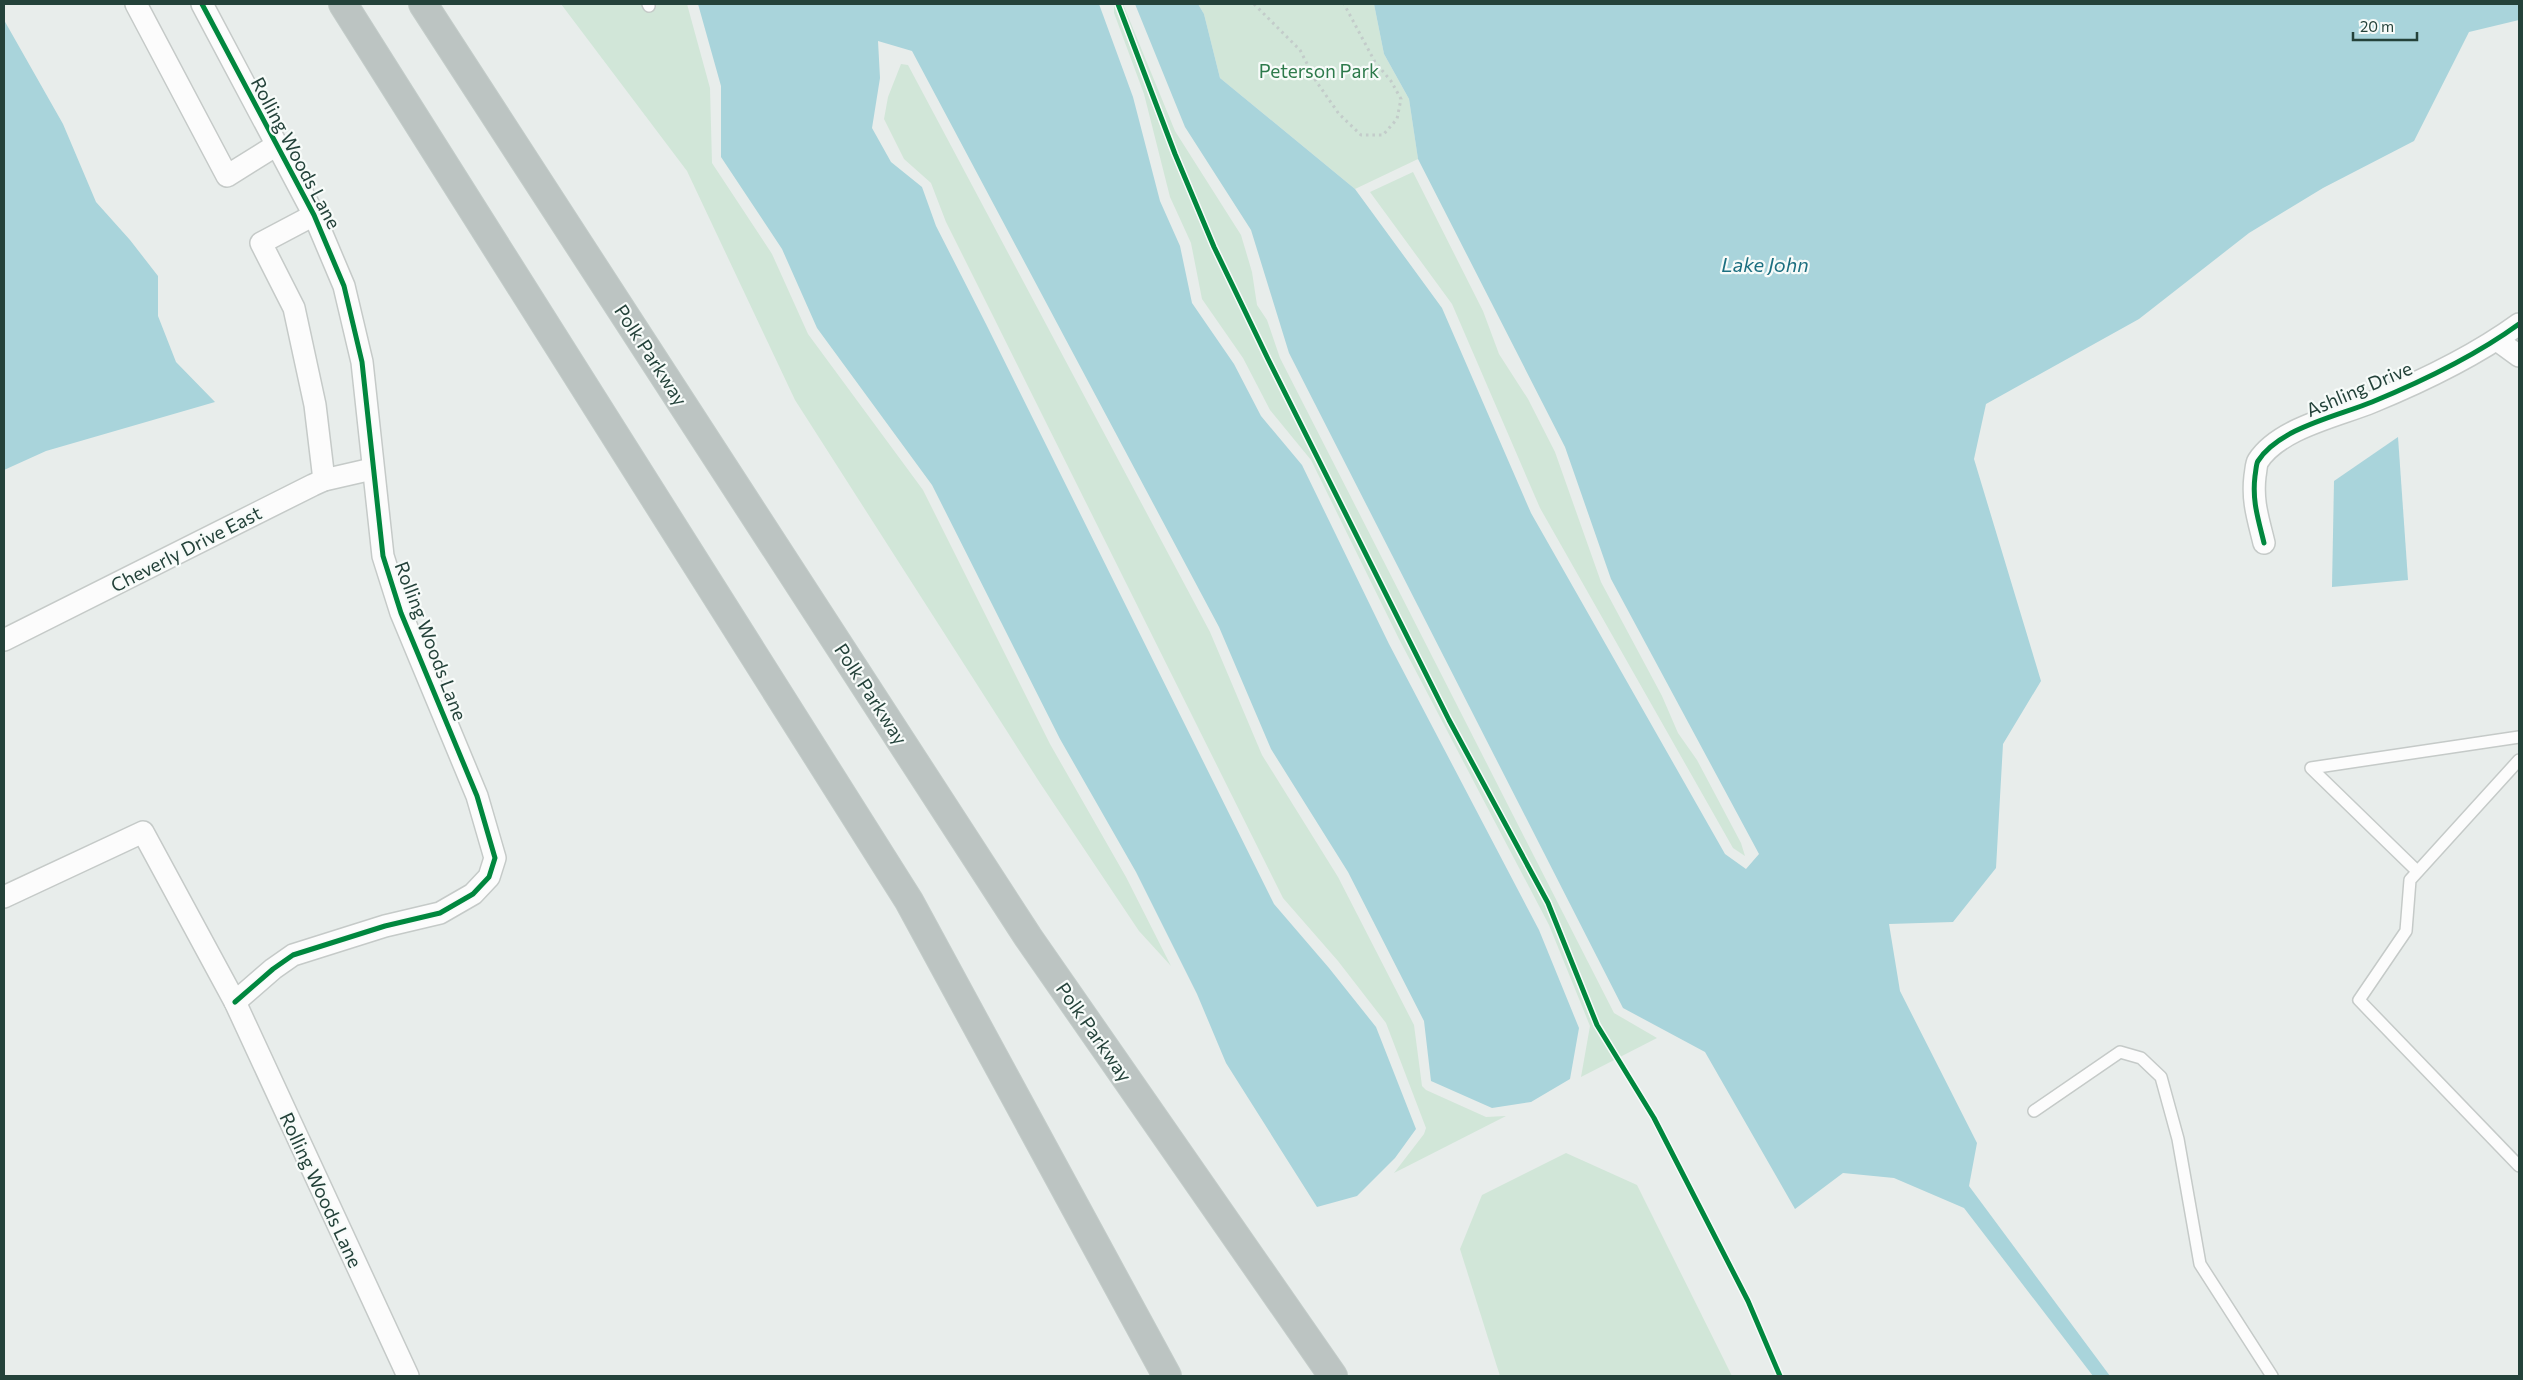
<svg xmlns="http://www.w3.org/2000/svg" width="2523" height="1380" viewBox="0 0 2523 1380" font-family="Commissioner,sans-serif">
	<rect width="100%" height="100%" fill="#e8edeb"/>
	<g fill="#d1e6d8">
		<polygon points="561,4 687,4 710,88 712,163 772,254 808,334 923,490 1050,744 1126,877 1171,966 1139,931 1040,783 795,400 687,171"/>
		<polygon points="1114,4 1123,4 1175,131 1241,235 1252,272 1257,305 1267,320 1280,358 1614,1013 1657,1038 1581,1077 1590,1026 1549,925 1399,639 1311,460 1270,410 1243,358 1202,299 1191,243 1170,197 1144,94 1114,13"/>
		<polygon points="1198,4 1374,4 1384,54 1409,99 1418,159 1355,189 1220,78 1204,14"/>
		<polygon points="901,64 908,65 1210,632 1262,755 1338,877 1414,1025 1422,1086 1426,1090 1486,1117 1506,1116 1394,1173 1424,1134 1426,1128 1386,1023 1338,961 1283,898 995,320 946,222 931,183 904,159 884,119 888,97"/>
		<polygon points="1413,172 1483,311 1499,354 1528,399 1555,452 1601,582 1662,696 1678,733 1697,760 1741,843 1745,856 1733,848 1540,508 1452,304 1370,192"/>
		<polygon points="1566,1153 1637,1185 1732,1376 1500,1376 1460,1249 1482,1195"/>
	</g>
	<g fill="#a9d4db">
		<polygon points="698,4 1099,4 1133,97 1160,201 1180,246 1192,303 1234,364 1261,416 1302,465 1389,644 1539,930 1579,1028 1570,1079 1531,1102 1492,1108 1431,1081 1424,1021 1348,872 1271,749 1219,627 912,51 878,41 880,78 872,128 891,162 922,187 936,226 986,324 1274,904 1329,968 1376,1027 1416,1129 1395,1158 1357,1196 1317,1207 1226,1063 1197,994 1136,872 1060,739 932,485 817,328 782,249 721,157 721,86"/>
		<polygon points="1135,4 1198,4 1204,14 1220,78 1355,189 1442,308 1531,513 1725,854 1746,869 1759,854 1611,579 1565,447 1418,159 1409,99 1384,54 1374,4 2519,4 2519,20 2469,32 2414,141 2323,188 2249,233 2139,319 1986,404 1974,459 2041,681 2003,744 1996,868 1953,922 1889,924 1900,991 1977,1143 1969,1186 2110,1376 2093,1376 1964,1208 1894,1178 1843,1173 1795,1209 1705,1052 1623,1008 1289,353 1251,230 1185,127"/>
		<polygon points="4,20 63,124 96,202 130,240 158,276 158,316 176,362 215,402 46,451 4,470"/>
		<polygon points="2398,437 2408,580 2332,587 2334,481"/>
	</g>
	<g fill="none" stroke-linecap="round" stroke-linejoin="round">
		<g stroke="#c5cac8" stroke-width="14">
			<g id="service">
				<polyline points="648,4 649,6"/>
				<polyline points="2519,760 2410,880 2406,931 2359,1000 2519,1166"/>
				<polyline points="2417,871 2311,768 2519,737"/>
				<polyline points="2034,1111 2120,1052 2141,1058 2161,1077 2178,1139 2200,1264 2272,1376"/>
			</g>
		</g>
		<g stroke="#c5cac8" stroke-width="24">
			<g id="minor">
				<polyline points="136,4 227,176 275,146"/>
				<polyline points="202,4 314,215 344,286 362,362 383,556 401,613 477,796 495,858 489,877 473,894 440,913 385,926 293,955 273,969 235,1002"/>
				<polyline points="314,215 261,243 294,308 315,405 324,480"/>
				<polyline points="2497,340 2519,356"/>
				<path d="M2264 543C2258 518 2252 501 2255 476 2256 471 2256 464 2258 461 2279 428 2338 416 2372 402 2423 381 2475 356 2519 324"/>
				<polyline points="4,640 313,485 324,480 372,469"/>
				<polyline points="4,897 143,832 235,1002 408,1376"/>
			</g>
		</g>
		<g stroke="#c3ccc9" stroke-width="30">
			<g id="motorway">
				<polyline points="343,4 909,901 1167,1376"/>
				<polyline points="423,4 1028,937 1333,1376"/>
			</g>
		</g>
		<polyline stroke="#c3ccca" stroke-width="3" stroke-dasharray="2.5 4" stroke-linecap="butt" points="1254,4 1300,50 1316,81 1339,114 1361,135 1383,135 1397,119 1401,99 1391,81 1375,62 1344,4"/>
		<use href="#service" stroke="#fcfcfc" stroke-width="11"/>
		<use href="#minor" stroke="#fcfcfc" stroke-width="21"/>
		<use href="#motorway" stroke="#bcc4c2" stroke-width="28"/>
		<g stroke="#f7fbf9" stroke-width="8">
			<g id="cycleway">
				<polyline points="202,4 314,215 344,286 362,362 383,556 401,613 477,796 495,858 489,877 473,894 440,913 385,926 293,955 273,969 235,1002"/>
				<polyline points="1118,4 1175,154 1214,247 1268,359 1449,720 1548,903 1597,1025 1654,1118 1748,1301 1780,1376"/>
				<path d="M2264 543C2258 518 2252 501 2255 476 2256 471 2256 464 2258 461 2279 428 2338 416 2372 402 2423 381 2475 356 2519 324"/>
			</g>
		</g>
		<use href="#cycleway" stroke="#00873e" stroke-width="5"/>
	</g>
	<g text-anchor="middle" stroke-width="4.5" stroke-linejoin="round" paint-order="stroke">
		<g font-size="19" fill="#2d7a4b" stroke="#f7fbf9">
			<text x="1319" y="78">Peterson Park</text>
		</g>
		<g font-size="19" fill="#24423a" stroke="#f7fbf9">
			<text transform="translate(296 153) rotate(62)" y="7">Rolling Woods Lane</text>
			<text transform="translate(651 355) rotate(57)" y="7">Polk Parkway</text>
			<text transform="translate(2359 389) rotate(-23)" y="7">Ashling Drive</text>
			<text transform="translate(186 549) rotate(-27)" y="7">Cheverly Drive East</text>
			<text transform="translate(431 641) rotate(69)" y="7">Rolling Woods Lane</text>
			<text transform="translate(871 694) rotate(57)" y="7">Polk Parkway</text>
			<text transform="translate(1094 1032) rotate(55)" y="7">Polk Parkway</text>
			<text transform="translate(321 1190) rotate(65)" y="7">Rolling Woods Lane</text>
		</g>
		<g font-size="20" font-style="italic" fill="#1c6f80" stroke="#f7fbf9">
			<text x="1765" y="272">Lake John</text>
		</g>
	</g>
	<rect width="2523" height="1380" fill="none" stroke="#24423a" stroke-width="10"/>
	<path d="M2353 32v8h64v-8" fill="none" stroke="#24423a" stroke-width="2.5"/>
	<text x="2360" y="32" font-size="15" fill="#24423a" stroke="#f7fbf9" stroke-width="4" paint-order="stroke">20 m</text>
</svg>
